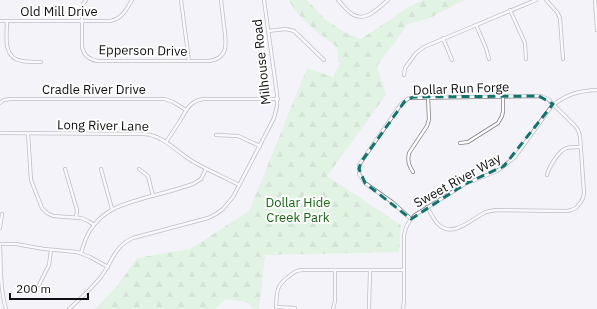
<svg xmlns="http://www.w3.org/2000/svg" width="597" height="309" viewBox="0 0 597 309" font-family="'IBM Plex Sans',sans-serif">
	<defs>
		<pattern id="forest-firs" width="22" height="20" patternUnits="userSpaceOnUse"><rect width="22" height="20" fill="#cbf4c6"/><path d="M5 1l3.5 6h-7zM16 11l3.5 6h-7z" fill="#add0a9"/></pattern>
	</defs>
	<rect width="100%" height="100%" fill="#f4f3fa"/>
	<path fill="url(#forest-firs)" d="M289 0H307L326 20 344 32 361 39 407 8 423 0H467L458 3 430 18 408 24 377 66 386 95 327 176 401 225 399 252 265 255 259 309H254L247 302 226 299 215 309H95L118 285 137 258 190 249 249 211 307 68 333 77 339 66 337 47C319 33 299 20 289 0Z"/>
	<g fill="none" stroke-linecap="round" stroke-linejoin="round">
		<g stroke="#7f7e84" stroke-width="4">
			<g id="street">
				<path d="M86 0 83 4 82 10V47C84 56 90 60 98 61H208C230 59 226 41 224 26 223 17 222 9 221 0"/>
				<polyline points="181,0 189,61"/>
				<path d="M338 0C342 4 346 10 352 14 366 23 378 8 388 0"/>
				<polyline points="546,0 557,12 560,18 563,59"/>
				<polyline points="595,0 597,30"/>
				<polyline points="510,10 525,43 526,59"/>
				<path d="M0 21H110C122 19 126 10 132 0"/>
				<path d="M7 21C7 35 2 58 22 61 28 62 35 62 41 62"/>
				<polyline points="476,25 486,48 489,59"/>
				<polyline points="268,31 286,29 294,31 324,60"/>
				<polyline points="443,38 452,60"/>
				<polyline points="404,75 405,68 416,53 424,47 536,0"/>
				<polyline points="0,103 4,100 10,99 165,99 173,102 186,110"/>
				<path d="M0 133 144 134C163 135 177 152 192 161 207 170 224 177 239 185"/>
				<polyline points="28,134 31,180 42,208 47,213 53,216 81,218 88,221 94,225"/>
				<polyline points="216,135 238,136 260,146"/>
				<path d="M166 142C170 136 174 130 178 124 186 112 188 101 204 99H278"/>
				<polyline points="460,143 468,142 498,123 502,116 503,111 503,96"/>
				<polyline points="65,169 77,210 76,218"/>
				<polyline points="101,169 112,209"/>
				<polyline points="139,169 148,176 153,196"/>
				<path d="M413 172C409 166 407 161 409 153L427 126 429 119 428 97"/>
				<path d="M547 175C549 167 559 150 567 148 571 147 576 147 580 147"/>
				<path d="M411 219 392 202 365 183 359 174V165L361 162 401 104 409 98 539 96 543 97 548 99 575 126 578 130 580 136 584 193 583 198 581 202 576 208 571 210 567 211 496 210C492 211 487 211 484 213 471 219 454 238 439 225 434 221 431 213 427 207"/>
				<polyline points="0,228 2,214"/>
				<polyline points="0,244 16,244 44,249 77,252 90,257 108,267"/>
				<path d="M0 246C1 267 0 289 6 309"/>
				<path d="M81 253C84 243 87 233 94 225 108 207 128 203 148 197 163 193 179 189 193 184L201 179 206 169"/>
				<polyline points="39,285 49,265 51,250"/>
				<polyline points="276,307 295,308"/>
				<path d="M69 309C80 299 91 289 100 278 112 263 114 246 133 238L208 218 216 214 223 209 233 197 274 118 277 106V94L264 0"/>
				<path d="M276 309C277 293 275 287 288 277 293 273 296 270 303 270H404"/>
				<polyline points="333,309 335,301 335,270"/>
				<polyline points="369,309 370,270"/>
				<path d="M403 309 404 301V236C405 227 408 221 415 215L465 184 497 171 504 166 515 157 551 107C566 94 578 91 597 90"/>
			</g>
		</g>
		<use href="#street" stroke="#fff" stroke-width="2.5"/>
	</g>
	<path d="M0 0H597V309H0ZM539 96 553 104 504 166 465 184 411 219 365 183 359 169 361 162 405 101 413 97Z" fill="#f4f3fa" fill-opacity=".55" fill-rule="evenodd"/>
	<path fill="none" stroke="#0f766e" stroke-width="3" stroke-dasharray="8 5" stroke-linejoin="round" d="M539 96 553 104 504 166 465 184 411 219 365 183 359 169 361 162 405 101 413 97Z"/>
	<g text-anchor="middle" stroke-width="4" stroke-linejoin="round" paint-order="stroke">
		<g font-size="13" fill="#100f11" stroke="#fff">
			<text x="59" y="16">Old Mill Drive</text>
			<text transform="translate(143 50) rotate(1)" y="5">Epperson Drive</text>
			<text transform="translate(261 62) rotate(-96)" y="5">Milhouse Road</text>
			<text transform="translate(461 88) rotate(-2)" y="5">Dollar Run Forge</text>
			<text x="94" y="94">Cradle River Drive</text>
			<text transform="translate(103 125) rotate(1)" y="5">Long River Lane</text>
			<text transform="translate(457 180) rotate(-29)" y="5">Sweet River Way</text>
		</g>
		<g font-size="13" fill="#156710" stroke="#fff">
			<text x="298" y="207">Dollar Hide<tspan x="298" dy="15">Creek Park</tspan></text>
		</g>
	</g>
	<path d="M10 293v6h78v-6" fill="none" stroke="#100f11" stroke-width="2"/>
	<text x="16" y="293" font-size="12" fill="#100f11" stroke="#ffffff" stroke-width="3" paint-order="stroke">200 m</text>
</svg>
